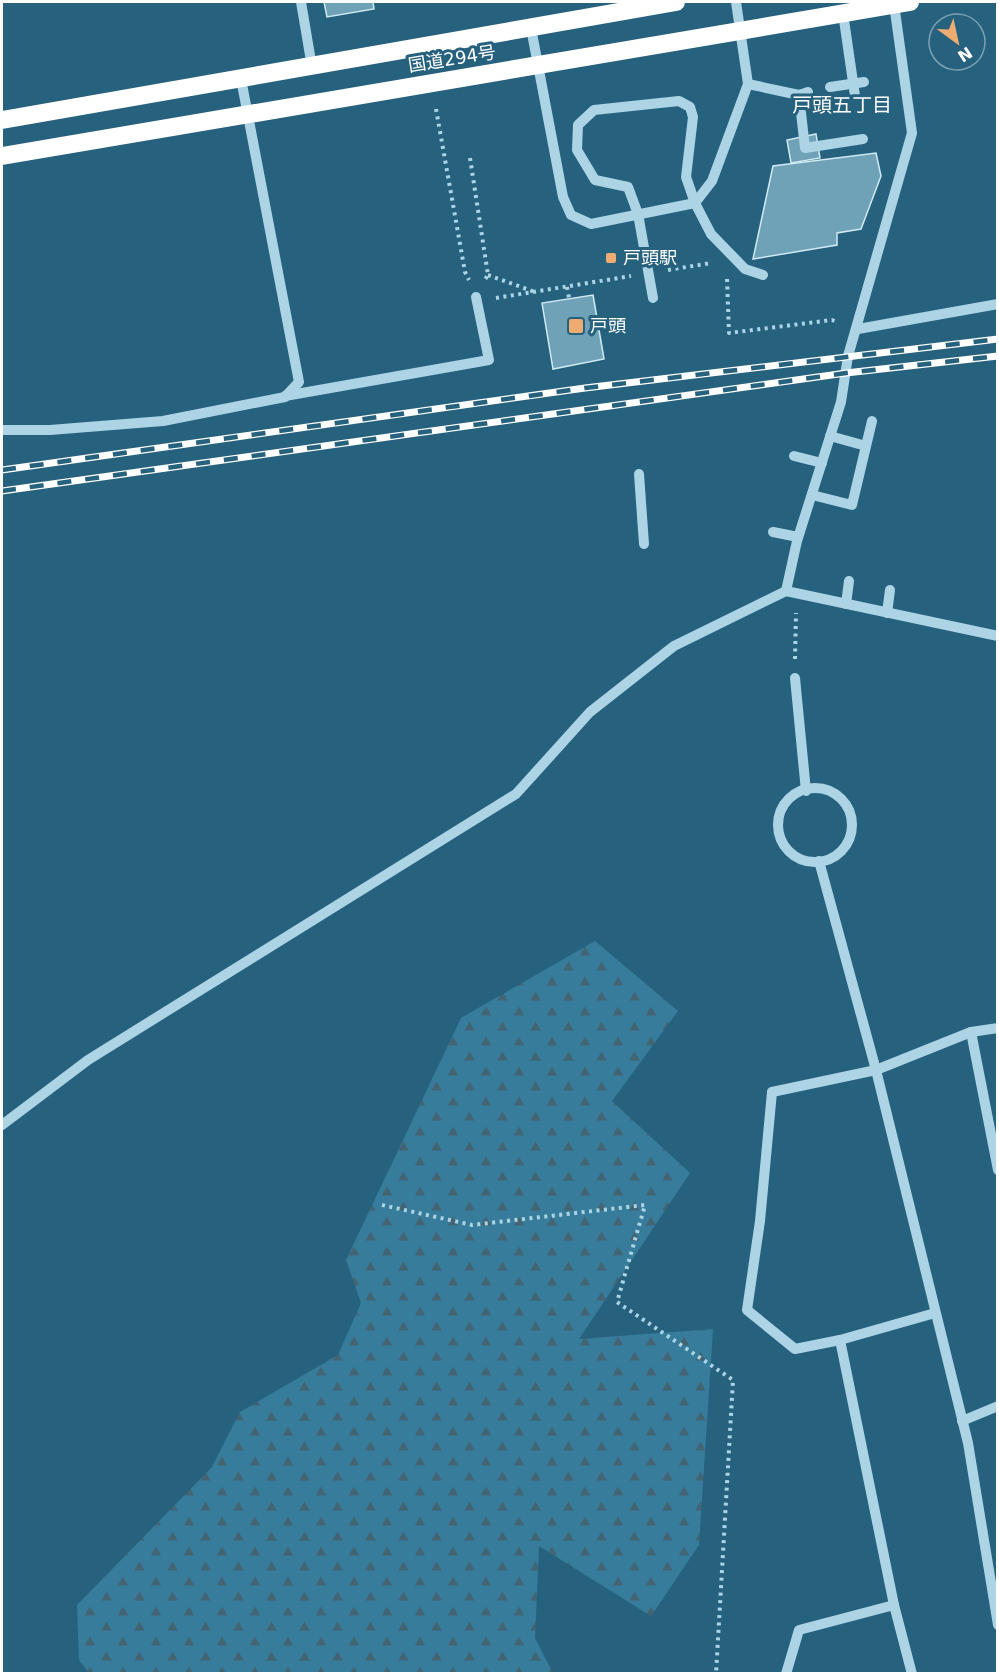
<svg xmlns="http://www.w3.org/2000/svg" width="999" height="1675" viewBox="0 0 999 1675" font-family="'DejaVu Sans','Noto Sans JP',sans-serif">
	<defs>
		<pattern id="forest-firs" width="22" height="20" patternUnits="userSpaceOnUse" patternTransform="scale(1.5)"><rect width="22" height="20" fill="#377c9a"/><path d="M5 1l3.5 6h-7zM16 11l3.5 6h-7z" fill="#426473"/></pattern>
	</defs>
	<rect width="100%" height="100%" fill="#26627e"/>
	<polygon fill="url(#forest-firs)" points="595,941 678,1011 612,1101 690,1173 579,1339 713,1329 699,1545 651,1616 539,1546 535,1638 553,1673 89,1673 79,1660 77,1605 212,1467 240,1412 338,1355 361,1303 346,1260 461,1018"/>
	<g fill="#6fa1b7" stroke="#cfe9f4" stroke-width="1.5">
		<polygon points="324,2 373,2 374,9 327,17"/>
		<polygon points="816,134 820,158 791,163 787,140"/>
		<polygon points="876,153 881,176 861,229 837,233 837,245 753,259 773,166"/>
		<polygon points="593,295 604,359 553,369 542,303"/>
	</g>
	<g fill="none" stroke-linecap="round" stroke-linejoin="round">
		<g stroke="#acd4e5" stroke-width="4" stroke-dasharray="3 4.5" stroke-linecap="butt">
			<polyline points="436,109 465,272 469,280"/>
			<polyline points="470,158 488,275 484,281"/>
			<polyline points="668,270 711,263"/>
			<polyline points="488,275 535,292"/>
			<polyline points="727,279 729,333 832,320 837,322"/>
			<polyline points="567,287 569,298"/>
			<polyline points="496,298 631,276"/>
			<polyline points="795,659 796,613"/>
			<polyline points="382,1205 472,1225 645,1205 617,1302 733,1380 716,1674"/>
		</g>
		<g stroke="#acd4e5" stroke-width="10">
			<polyline points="301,2 312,67"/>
			<polyline points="894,4 912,133 848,356 841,402 797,541 786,591 998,636"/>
			<polyline points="843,13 855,96"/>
			<polyline points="531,28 563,197 571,215 591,224 695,203 712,181 748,84 736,2"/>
			<polyline points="748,84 799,95 808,92"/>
			<polyline points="830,87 864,82"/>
			<polyline points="799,95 805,148 863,139"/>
			<polyline points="653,298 638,214 628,187 595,180 577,150 578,125 594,110 679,101 690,107 693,117 686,177 695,203 711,234 745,269 763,275"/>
			<polyline points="858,329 998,304"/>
			<polyline points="285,396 489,360 476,297"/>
			<polyline points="2,430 50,430 163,421 285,397 299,382 241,79"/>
			<polyline points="830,436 866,446"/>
			<polyline points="794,456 822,463"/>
			<polyline points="639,474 644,544"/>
			<polyline points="812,495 852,505 872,421"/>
			<polyline points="773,532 798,537"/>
			<polyline points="846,604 849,581"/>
			<polyline points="887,613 890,590"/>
			<polyline points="795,678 806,791"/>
			<circle cx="815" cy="825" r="37"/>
			<polyline points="819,861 876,1070 968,1443 998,1625"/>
			<polyline points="971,1032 998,1170"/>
			<polyline points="2,1125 88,1060 516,794 590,712 674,646 786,591"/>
			<polyline points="935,1313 840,1340 795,1349 747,1310 760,1221 772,1092 876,1070 971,1032 998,1028"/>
			<polyline points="840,1340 894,1605 912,1674"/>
			<polyline points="962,1421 998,1406"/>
			<polyline points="786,1674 799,1630 894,1605"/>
		</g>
		<g stroke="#fff" stroke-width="18">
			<polyline points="2,120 676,2"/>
			<polyline points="2,156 910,2"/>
		</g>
		<g stroke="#fff" stroke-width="7">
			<g id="rail">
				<polyline points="2,470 585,388 998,339"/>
				<polyline points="2,491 846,373 998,356"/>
			</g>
		</g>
		<use href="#rail" stroke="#26627e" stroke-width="4.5" stroke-dasharray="14" stroke-linecap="butt"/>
	</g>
	<g fill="#eeac72" stroke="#26627e" stroke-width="2">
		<rect x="605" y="252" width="12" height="12" rx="3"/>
		<rect x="568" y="318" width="16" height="16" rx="3"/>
	</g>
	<g text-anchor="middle" stroke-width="6" stroke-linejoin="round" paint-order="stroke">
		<g font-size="18" fill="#fff" stroke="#26627e">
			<text transform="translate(452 59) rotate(-9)" y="6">国道294号</text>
		</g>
		<g font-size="18" fill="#fff" stroke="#26627e" text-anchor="start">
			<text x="623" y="264">戸頭駅</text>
			<text x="590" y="332">戸頭</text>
		</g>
		<g font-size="20" fill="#fff" stroke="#26627e">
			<text x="842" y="112">戸頭五丁目</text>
		</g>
	</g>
	<rect width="999" height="1675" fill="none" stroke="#ffffff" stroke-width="6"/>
	<g transform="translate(957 42) rotate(147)"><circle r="28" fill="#26627e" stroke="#7da1b2" stroke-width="1.5"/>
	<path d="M0-4.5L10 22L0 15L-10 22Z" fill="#eeac72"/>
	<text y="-9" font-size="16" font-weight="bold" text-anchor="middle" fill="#ffffff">N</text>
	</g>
</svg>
